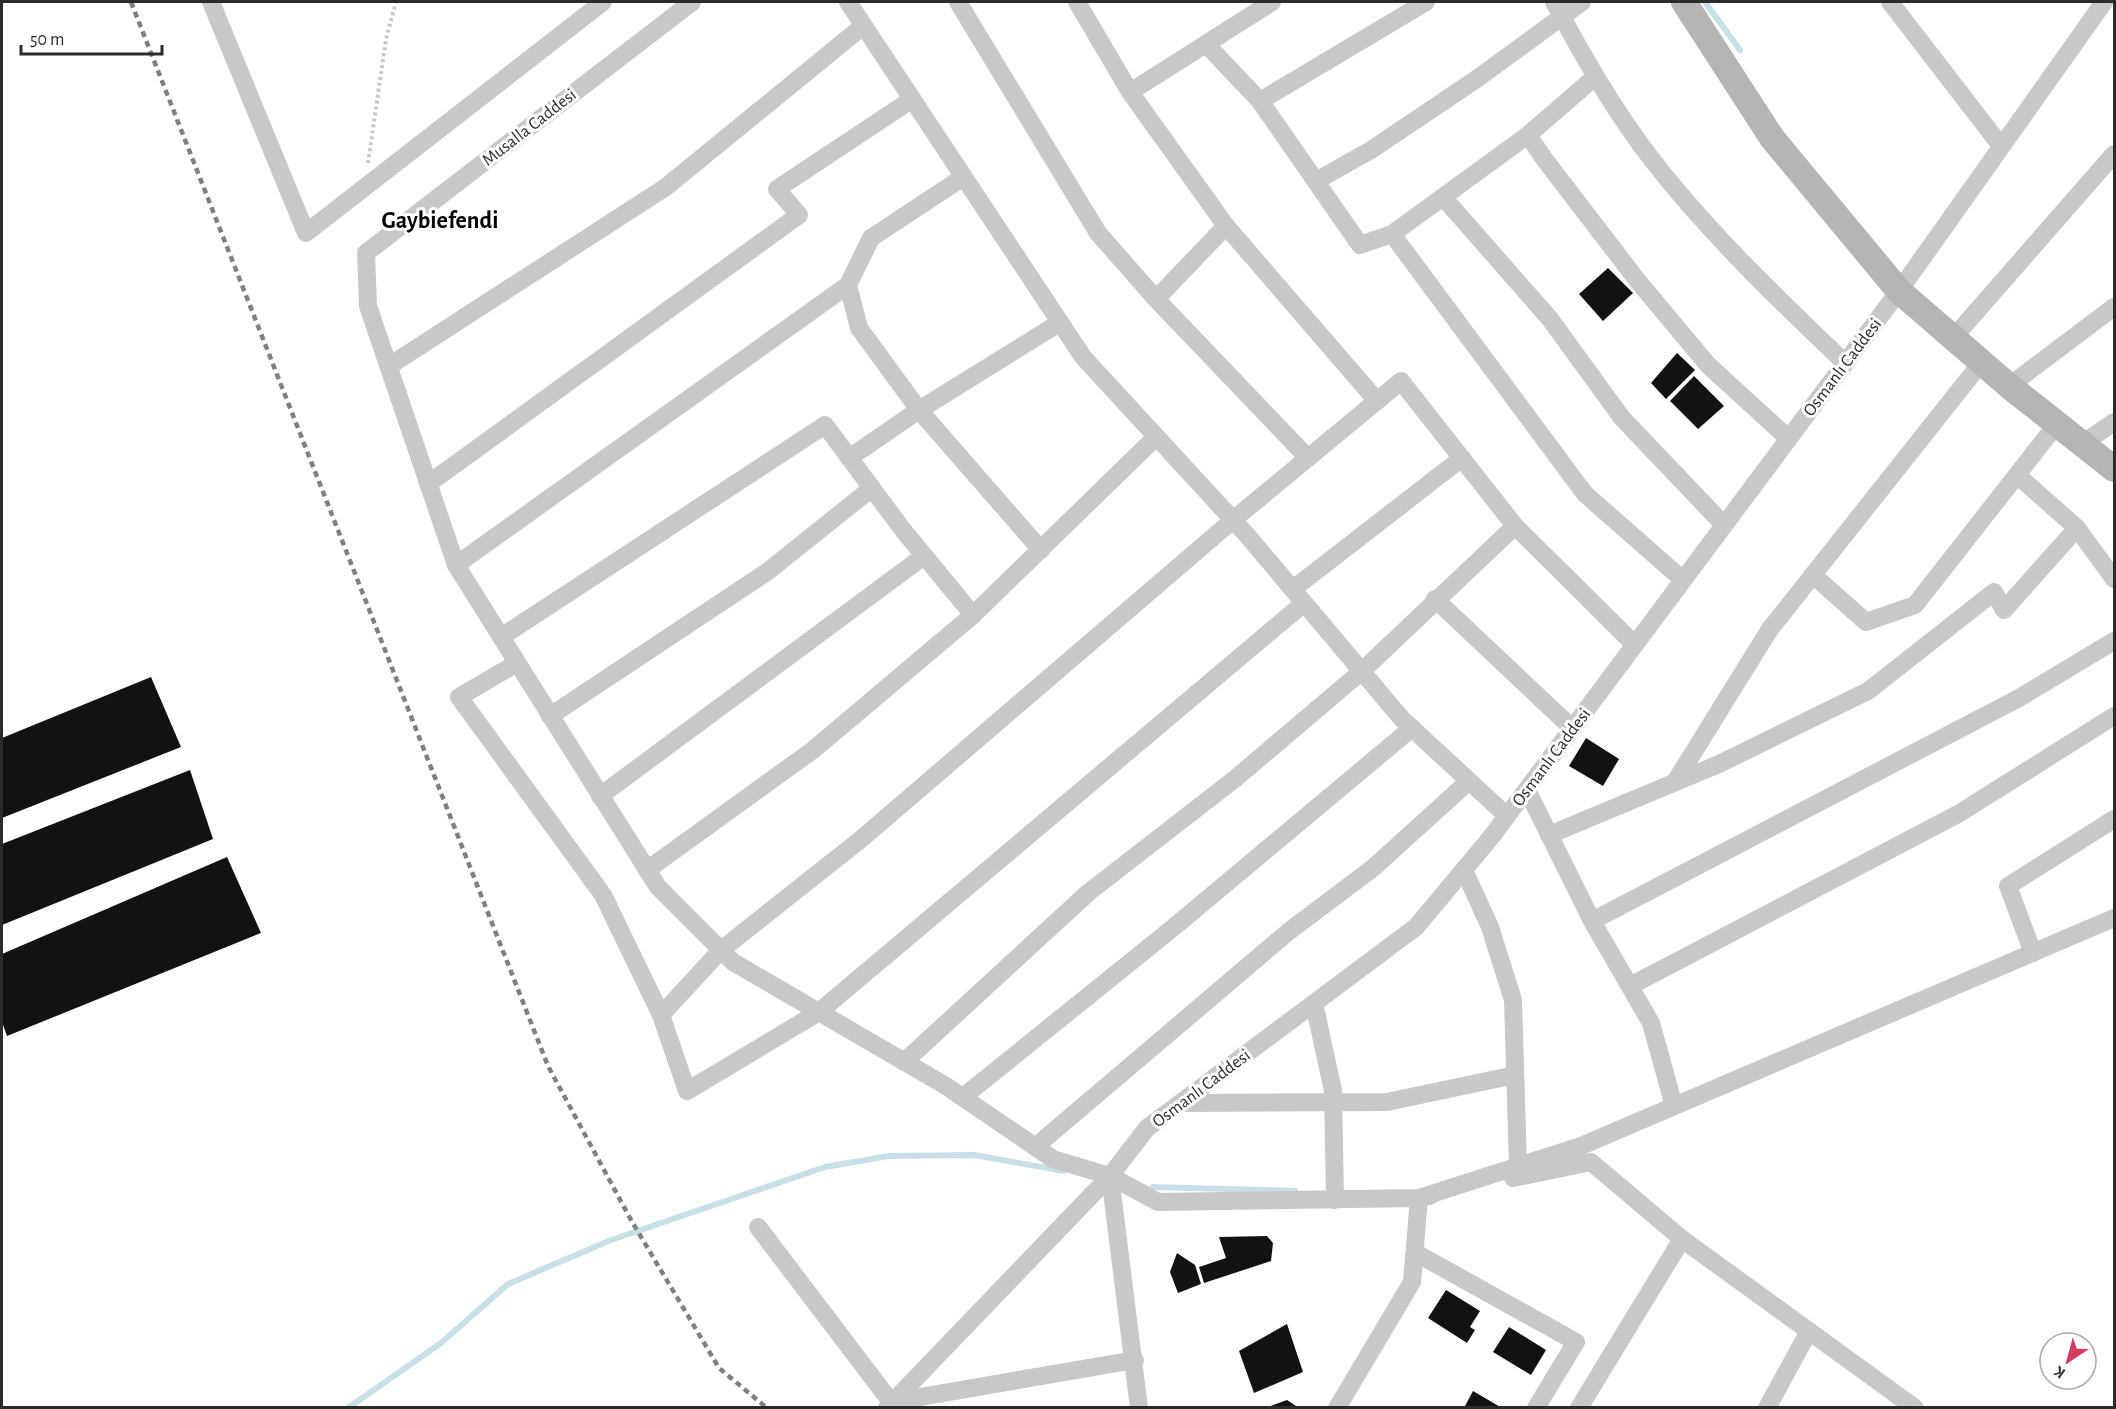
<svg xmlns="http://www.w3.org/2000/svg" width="2116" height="1409" viewBox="0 0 2116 1409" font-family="'Alegreya Sans',sans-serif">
	<rect width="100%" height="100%" fill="#fff"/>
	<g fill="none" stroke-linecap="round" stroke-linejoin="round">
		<g stroke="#c7e0e7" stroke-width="6">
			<polyline points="1705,2 1740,50"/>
			<polyline points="1153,1187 1295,1191"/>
			<polyline points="348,1408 441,1343 508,1284 611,1240 825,1167 889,1156 974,1155 1064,1171"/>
		</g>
	</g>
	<g fill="#121212">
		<polygon points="1608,268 1633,293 1603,321 1579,294"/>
		<polygon points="1677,353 1695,370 1666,399 1651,383"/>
		<polygon points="1694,376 1724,406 1698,429 1670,401"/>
		<polygon points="151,677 181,747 2,818 2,738"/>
		<polygon points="1586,738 1619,759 1603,786 1569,766"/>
		<polygon points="190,770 213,839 2,925 2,844"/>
		<polygon points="227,857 261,933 7,1036 2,1022 2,954"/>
		<polygon points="1267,1236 1273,1243 1271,1261 1204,1283 1199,1267 1226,1258 1219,1237"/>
		<polygon points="1177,1253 1195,1265 1201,1284 1178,1293 1170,1272"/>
		<polygon points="1446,1290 1480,1311 1470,1327 1475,1330 1467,1343 1428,1318"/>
		<polygon points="1287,1324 1303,1372 1254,1393 1239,1351"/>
		<polygon points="1509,1327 1546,1350 1531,1375 1493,1352"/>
		<polygon points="1473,1391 1502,1408 1464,1408"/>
		<polygon points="1287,1400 1299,1408 1268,1408 1268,1407"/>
	</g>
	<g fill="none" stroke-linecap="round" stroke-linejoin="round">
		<polyline stroke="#c8c8c8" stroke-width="4" stroke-dasharray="3 3" stroke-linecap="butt" points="368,163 386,39 396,2"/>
		<g stroke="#c8c8c8" stroke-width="18">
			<polyline points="211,2 306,233 603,2"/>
			<polyline points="692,2 366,253 368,306 456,565 658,887 733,962 946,1086 1053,1159 1110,1176 1158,1202 1419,1198 1581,1146 2114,918"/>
			<polyline points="848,2 1083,357 1246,534 1402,719 1507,816"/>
			<polyline points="958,2 1098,233 1156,299 1308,458"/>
			<polyline points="1077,2 1130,92"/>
			<path d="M1554 2C1583 56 1614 111 1653 161 1710 234 1778 299 1845 363"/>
			<polyline points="1890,2 2001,146"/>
			<polyline points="1206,44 1260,101 1360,245 1392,234 1528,135 1595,77"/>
			<polyline points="1260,101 1426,2"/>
			<polyline points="1528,135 1545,160 1637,280 1708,365 1788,438"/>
			<polyline points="962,178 871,238 848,285 859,328 919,410 1041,550"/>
			<polyline points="1316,181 1371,150 1478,78 1582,2"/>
			<polyline points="1443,197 1550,319 1622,418 1724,525"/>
			<polyline points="1226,226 1377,401"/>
			<polyline points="1392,234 1585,494 1683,580"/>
			<polyline points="1156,299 1226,226 1130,92 1272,2"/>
			<polyline points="1954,337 2114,154"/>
			<polyline points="389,366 666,187 863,26"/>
			<polyline points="2009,386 2114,307"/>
			<polyline points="2082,444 2114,422"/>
			<polyline points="849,458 919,410 1059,323"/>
			<polyline points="2018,476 2077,528 2114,579"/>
			<polyline points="428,484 799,215 777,189 911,100"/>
			<polyline points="456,565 848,285"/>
			<polyline points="1813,575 1866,622 1915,605 2056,425"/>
			<polyline points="1293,589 1462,458"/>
			<polyline points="1435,599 1572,728"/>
			<polyline points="501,637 825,425 903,530 973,615"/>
			<polyline points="517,663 459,697 603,895 661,1015 687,1091 819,1012 1304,603"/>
			<polyline points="550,716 767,572 872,488"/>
			<polyline points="1675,782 1770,629 1981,363"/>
			<polyline points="1527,790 1592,921 1651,1023 1674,1106"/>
			<polyline points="600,796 924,556"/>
			<polyline points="1549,835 1719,764 1868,691 1994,592 2004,610 2077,528"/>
			<polyline points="647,870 813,750 973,615 1156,437"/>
			<polyline points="1464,870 1490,927 1513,1000 1518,1166"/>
			<polyline points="1592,921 2019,698 2114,641"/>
			<polyline points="2033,953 2008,886 2114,819"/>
			<polyline points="1630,986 1958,814 2114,716"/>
			<polyline points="1314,1003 1333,1091 1335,1200"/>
			<polyline points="661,1015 721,950 860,840 1233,520 1401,381 1515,526 1635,645"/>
			<polyline points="904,1062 1089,892 1236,778 1362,671 1515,526"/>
			<polyline points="963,1097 1174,927 1412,728"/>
			<polyline points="1181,1103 1387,1102 1515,1075"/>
			<polyline points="1035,1147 1288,932 1373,868 1469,781"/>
			<polyline points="1110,1176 1139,1408"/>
			<polyline points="1513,1178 1591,1162 1682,1239 1915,1408"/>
			<polyline points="758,1227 891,1402 900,1408"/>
			<polyline points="1416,1253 1576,1342 1536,1408"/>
			<polyline points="891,1402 1135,1360"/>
			<polyline points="887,1408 1110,1176 1147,1128 1416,927 1492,836 1899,291 2104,2"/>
			<polyline points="1337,1408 1412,1282 1419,1198 1430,1196"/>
			<polyline points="1579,1408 1682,1239"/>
			<polyline points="1767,1408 1809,1331"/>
		</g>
		<polyline stroke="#b5b5b5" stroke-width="26" points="1684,2 1772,138 1899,291 2009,386 2114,469"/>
		<polyline stroke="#808080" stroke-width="4.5" stroke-dasharray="6 4.5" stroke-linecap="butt" points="131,2 548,1066 631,1220 719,1368 767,1408"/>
	</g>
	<g text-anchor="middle" stroke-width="6" stroke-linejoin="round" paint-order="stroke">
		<g font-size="18" fill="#2b2b2b" stroke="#fff">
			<text transform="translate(529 127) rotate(-38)" y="6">Musalla Caddesi</text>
			<text transform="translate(1842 367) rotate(-53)" y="6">Osmanlı Caddesi</text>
			<text transform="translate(1551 757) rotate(-53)" y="6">Osmanlı Caddesi</text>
			<text transform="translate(1201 1088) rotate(-37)" y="6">Osmanlı Caddesi</text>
		</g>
		<g font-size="24" font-weight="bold" fill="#000" stroke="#fff">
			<text x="440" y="228">Gaybiefendi</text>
		</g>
	</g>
	<rect width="2116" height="1409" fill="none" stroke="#2b2b2b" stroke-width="6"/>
	<g transform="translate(2068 1361) rotate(216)"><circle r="28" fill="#ffffff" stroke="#aaaaaa" stroke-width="1.5"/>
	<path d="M0-4.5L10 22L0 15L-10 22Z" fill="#d43b63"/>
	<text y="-9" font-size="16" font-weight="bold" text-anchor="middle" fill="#2b2b2b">K</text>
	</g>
	<path d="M21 45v9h141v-9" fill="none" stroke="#2b2b2b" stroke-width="3"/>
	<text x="30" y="45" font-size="18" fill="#2b2b2b" stroke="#ffffff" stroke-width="4.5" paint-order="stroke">50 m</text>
</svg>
